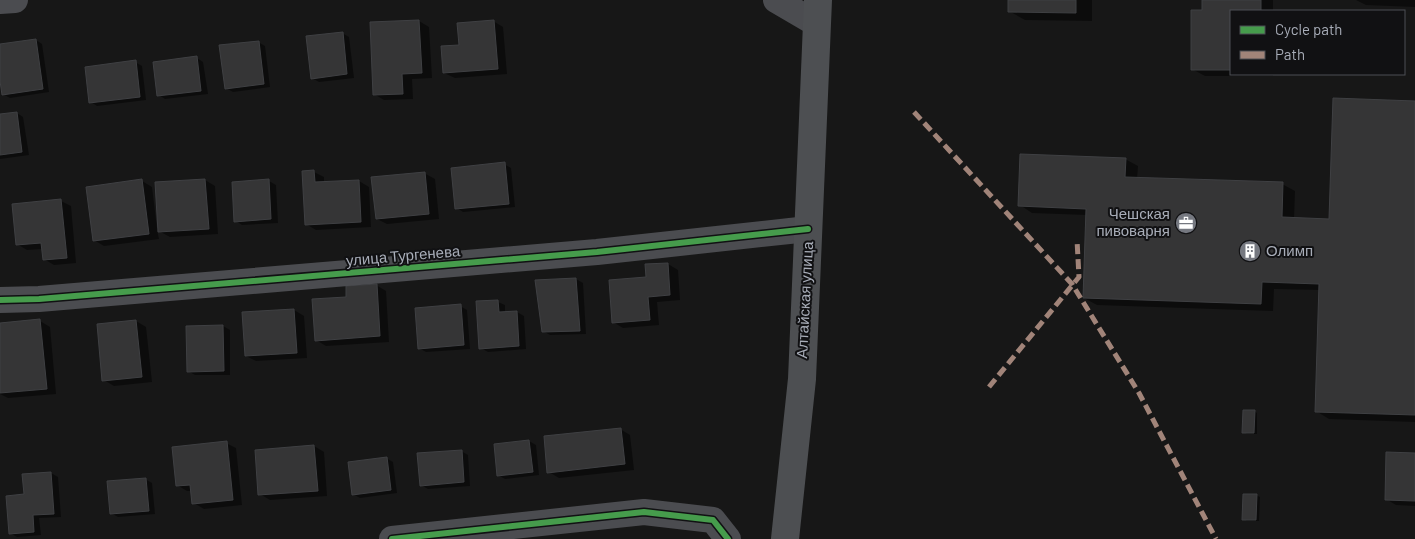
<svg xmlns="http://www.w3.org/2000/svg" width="1415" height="539" viewBox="0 0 1415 539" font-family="Barlow,sans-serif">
	<rect width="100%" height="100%" fill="#171717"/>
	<g fill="#0007">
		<polygon points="1009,0 1092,0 1092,21 1025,20 1009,11"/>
		<polygon points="1203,0 1273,0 1273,11 1231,11 1231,74 1273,74 1273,76 1205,76 1192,69 1203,12"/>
		<polygon points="1356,0 1415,0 1415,7 1366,5"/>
		<polygon points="419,21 429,27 432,78 412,79 413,99 384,100 374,94 371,24"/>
		<polygon points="493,21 503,27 507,74 455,78 444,73 460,46"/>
		<polygon points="342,33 349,37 354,78 319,82 312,78"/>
		<polygon points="36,40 42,44 49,92 10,98 3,94 0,72 0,46"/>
		<polygon points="258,42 265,46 270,87 233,92 226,88"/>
		<polygon points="197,58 203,62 208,94 165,99 159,95"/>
		<polygon points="135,62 142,66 146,100 97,106 91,102"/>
		<polygon points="1415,103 1415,422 1329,419 1316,411 1320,290 1274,289 1273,311 1097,305 1084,298 1087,215 1032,213 1020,205 1125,159 1138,166 1137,179 1282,184 1295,191 1294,219 1330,220"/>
		<polygon points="17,113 23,117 29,155 0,159 0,115"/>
		<polygon points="504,164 511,168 515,207 463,212 457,208"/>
		<polygon points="314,172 324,177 324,183 359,181 369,187 371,227 316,230 306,224"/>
		<polygon points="424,173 435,179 439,219 387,224 377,219"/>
		<polygon points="205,180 215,186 218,234 170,237 157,230 159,239 104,246 94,240 142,181 152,187 157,228 159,228 157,183"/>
		<polygon points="269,181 276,185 278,223 242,225 236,221"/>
		<polygon points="61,201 71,206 76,263 54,265 44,259 43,249 27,250 17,244"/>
		<polygon points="668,264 678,270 680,300 657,302 659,325 623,328 613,322 647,278"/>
		<polygon points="576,279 583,283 586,334 550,335 543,331"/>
		<polygon points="376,285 386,291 389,342 326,346 316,340 348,298"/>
		<polygon points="498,302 505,305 505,313 517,312 524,316 526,349 488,352 481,348"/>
		<polygon points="460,306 467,310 470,349 426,352 419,348"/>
		<polygon points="294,310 304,316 307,358 256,361 246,356"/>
		<polygon points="40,321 50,327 56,394 8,398 0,394 0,324"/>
		<polygon points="136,321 146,327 152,382 114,386 104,380 98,325"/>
		<polygon points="223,326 230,330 230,375 195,375 188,371"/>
		<polygon points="1254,411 1257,413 1257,434 1247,434 1244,432"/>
		<polygon points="620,429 630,435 634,470 559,478 549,472"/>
		<polygon points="529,441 536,445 539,475 505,479 498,475"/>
		<polygon points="226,443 236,448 242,505 204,509 194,503 192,491 187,491 177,485"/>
		<polygon points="314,446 324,452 327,496 270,500 260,494"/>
		<polygon points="461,451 468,455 470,486 428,489 421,485"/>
		<polygon points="1415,454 1415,506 1396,505 1386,499"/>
		<polygon points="386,458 393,462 397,493 360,498 353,494"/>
		<polygon points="51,473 58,477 61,517 39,518 41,535 17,537 10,533 25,496"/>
		<polygon points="145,479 152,483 155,514 118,517 111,513"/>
		<polygon points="1256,495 1260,497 1259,521 1247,521 1244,519"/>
	</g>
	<g fill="#353536" stroke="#3f4043">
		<polygon points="1008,0 1076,0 1076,13 1008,12"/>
		<polygon points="1202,0 1261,0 1261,11 1231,11 1231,70 1191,70 1191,10 1202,10"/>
		<polygon points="419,20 422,73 402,74 403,94 373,95 370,22"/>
		<polygon points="494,20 498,69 443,73 441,46 459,45 457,23"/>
		<polygon points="343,32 347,74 311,79 306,36"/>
		<polygon points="36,39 43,89 2,95 0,81 0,44"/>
		<polygon points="259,41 264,84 225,89 219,45"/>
		<polygon points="197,56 201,91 157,96 153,62"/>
		<polygon points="136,60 140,97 89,103 85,67"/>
		<polygon points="1333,98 1415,101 1415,415 1315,412 1319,284 1262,282 1261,304 1083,298 1086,209 1018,206 1020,154 1126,158 1125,177 1283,182 1282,217 1329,219"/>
		<polygon points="17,112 22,152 0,155 0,114"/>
		<polygon points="505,162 509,204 455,209 451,168"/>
		<polygon points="314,170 315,182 359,180 361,222 305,225 302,171"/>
		<polygon points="425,172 429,214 376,219 371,177"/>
		<polygon points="142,179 149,234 93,241 86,187"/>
		<polygon points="205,179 209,229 158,232 155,182"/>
		<polygon points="269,179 271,219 234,222 232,182"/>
		<polygon points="61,199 67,258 43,260 41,243 16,245 12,204"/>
		<polygon points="668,263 670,295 648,297 650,320 612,323 609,280 646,277 645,264"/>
		<polygon points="576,278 580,331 542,332 535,280"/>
		<polygon points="377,284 380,336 315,341 312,299 346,297 346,286"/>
		<polygon points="498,300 499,312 517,311 519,346 479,349 476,301"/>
		<polygon points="461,304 464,345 418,349 415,308"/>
		<polygon points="294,309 297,353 245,356 242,312"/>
		<polygon points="40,319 47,389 0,393 0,323"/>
		<polygon points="136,320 142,377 102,381 97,324"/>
		<polygon points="223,325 224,371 187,372 186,326"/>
		<polygon points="1243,410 1255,410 1254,433 1242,433"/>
		<polygon points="621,428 625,464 547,473 544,436"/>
		<polygon points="529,440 533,472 497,476 494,444"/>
		<polygon points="227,441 233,500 192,504 190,485 176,486 172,447"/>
		<polygon points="314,445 318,491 258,495 255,450"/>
		<polygon points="462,450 464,482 420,486 417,453"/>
		<polygon points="1386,452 1415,453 1415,501 1385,500"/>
		<polygon points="387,457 391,490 352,495 348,462"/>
		<polygon points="51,472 54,514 33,515 34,532 9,534 6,496 24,494 22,474"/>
		<polygon points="146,478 149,511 110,514 107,481"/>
		<polygon points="1243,494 1257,494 1256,520 1242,520"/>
	</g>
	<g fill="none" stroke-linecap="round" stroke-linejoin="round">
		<g stroke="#4b4c50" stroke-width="26">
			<polyline points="776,0 817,24"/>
			<polyline points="0,1 15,0"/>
			<polyline points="0,300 39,299 597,252 808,229"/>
			<polyline points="392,539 644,512 713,520 728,539"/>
		</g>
		<polyline stroke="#4d4f52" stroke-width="28" points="785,539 802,379 818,0"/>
		<g stroke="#a18479" stroke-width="5" stroke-dasharray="10 5" stroke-linecap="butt">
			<polyline points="914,112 1072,284 1139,393 1216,539"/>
			<polyline points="989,387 1079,277 1077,240"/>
		</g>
		<g stroke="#111113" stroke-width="9">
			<g id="cycleway">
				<polyline points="0,300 39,299 597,252 808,229"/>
				<polyline points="392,539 644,512 713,520 728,539"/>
			</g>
		</g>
		<use href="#cycleway" stroke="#469c4c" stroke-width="6"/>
	</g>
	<defs>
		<g id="office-disc" transform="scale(1.125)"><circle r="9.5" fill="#757880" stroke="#111113"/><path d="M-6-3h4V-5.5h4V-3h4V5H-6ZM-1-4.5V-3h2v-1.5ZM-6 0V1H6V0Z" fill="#fff"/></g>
		<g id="building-disc" transform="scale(1.125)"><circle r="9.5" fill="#757880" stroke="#111113"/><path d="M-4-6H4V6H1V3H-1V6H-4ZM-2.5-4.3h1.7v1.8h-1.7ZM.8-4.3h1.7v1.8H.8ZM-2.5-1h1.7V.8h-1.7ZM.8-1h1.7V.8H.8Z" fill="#fff"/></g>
	</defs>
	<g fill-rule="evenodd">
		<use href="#office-disc" x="1186" y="223"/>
		<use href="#building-disc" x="1250" y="251"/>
	</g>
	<g text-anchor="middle" stroke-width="4" stroke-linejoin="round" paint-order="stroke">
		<g font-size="15" fill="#a8adb8" stroke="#111113" text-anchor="end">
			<text x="1170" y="219">Чешская<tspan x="1170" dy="17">пивоварня</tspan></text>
			<text x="1266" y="256" text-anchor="start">Олимп</text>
		</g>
		<g font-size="15" fill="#a8adb8" stroke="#111113">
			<text transform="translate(403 256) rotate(-5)" y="5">улица Тургенева</text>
			<text transform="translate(805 300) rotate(-87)" y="5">Алтайская улица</text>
		</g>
	</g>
	<rect x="1230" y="10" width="175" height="65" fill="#111113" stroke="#4d4f55"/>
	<rect x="1240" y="26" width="25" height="8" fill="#469c4c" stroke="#4d4f55"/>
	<text x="1275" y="35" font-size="15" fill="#a8adb8">Cycle path</text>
	<rect x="1240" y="51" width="25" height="8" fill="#a18479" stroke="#4d4f55"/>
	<text x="1275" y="60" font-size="15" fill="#a8adb8">Path</text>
</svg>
